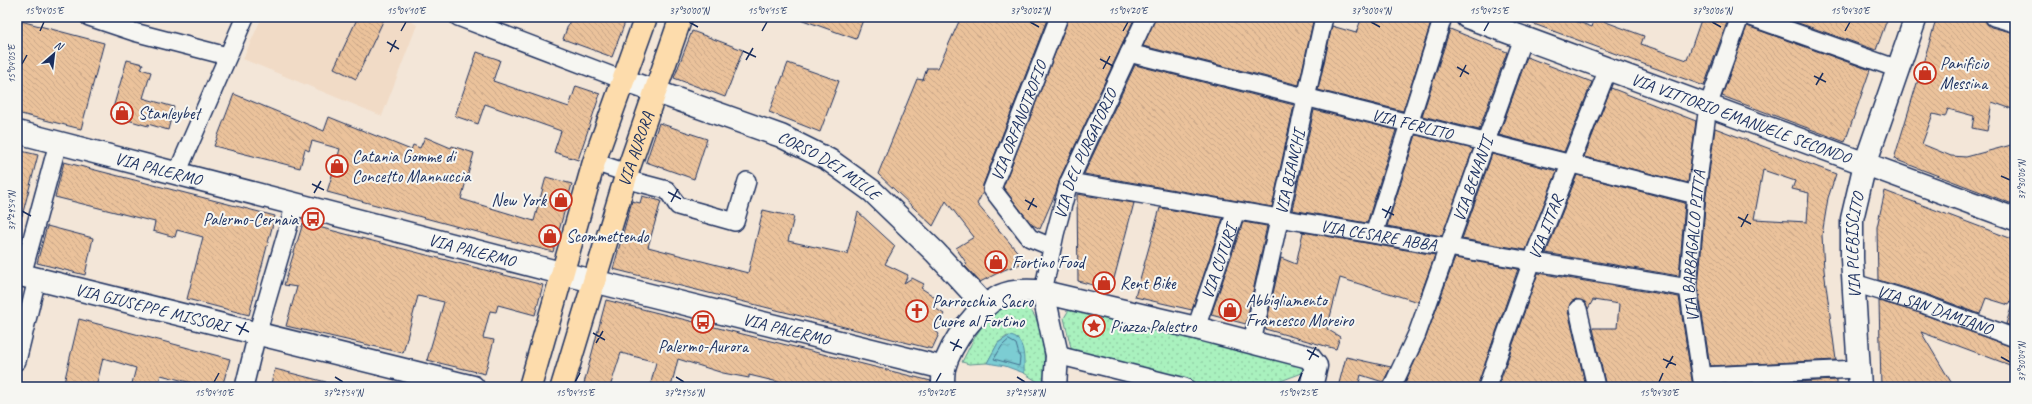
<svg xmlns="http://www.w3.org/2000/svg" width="2032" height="404" viewBox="0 0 2032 404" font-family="Caveat,sans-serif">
	<defs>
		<pattern id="garden-dots" width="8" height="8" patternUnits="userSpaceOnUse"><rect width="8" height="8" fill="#a9f1be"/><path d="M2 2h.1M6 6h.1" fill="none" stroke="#91cfa6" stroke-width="1.8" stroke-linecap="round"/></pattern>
		<pattern id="water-ripples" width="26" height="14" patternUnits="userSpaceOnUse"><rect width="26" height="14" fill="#7ccdd3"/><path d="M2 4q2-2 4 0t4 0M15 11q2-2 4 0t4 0" fill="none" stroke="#6bb0b8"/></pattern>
		<pattern id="building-back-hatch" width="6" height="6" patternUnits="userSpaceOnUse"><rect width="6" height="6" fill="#ebc29b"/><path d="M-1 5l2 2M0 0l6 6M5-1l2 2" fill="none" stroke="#c9a788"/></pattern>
	</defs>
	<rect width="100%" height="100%" fill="#f3e6d8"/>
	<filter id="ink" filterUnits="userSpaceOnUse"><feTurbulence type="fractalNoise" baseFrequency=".025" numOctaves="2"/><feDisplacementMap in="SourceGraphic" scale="8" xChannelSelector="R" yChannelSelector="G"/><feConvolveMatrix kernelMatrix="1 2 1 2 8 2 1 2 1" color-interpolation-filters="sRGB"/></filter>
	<g filter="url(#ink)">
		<polygon fill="#f1dbc6" points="262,17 406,17 413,20 412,22 417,25 382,116 243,59"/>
		<g fill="url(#garden-dots)" stroke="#62908e">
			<path d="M1016 304 1029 308C1046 329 1045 357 1044 383L1038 382 1024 373 1022 349 1018 339 1007 336 998 343 987 363 969 364 962 362C974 338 987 309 1016 304Z"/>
			<polygon points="1070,308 1299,366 1303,369 1302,373 1265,387 1215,387 1072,352 1064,318"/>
		</g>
		<path fill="url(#water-ripples)" stroke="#558ea4" d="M1009 336C1026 337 1024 360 1024 373L1005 366 987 363 998 343Z"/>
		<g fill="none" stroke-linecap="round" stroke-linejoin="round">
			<polygon stroke="#426e8d" stroke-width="1" points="1009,340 1016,344 1020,358 1019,366 994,359 1002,346"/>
		</g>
		<g fill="url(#building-back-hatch)" stroke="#1b2f5e" fill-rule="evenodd">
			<polygon points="358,17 385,17 356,79 334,68"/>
			<polygon points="571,17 627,17 612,57 563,39"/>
			<polygon points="801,17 864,17 856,39 800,19"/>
			<polygon points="961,17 1048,17 983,185 983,192 977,204 1026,262 1004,270 980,282 965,266 967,264 956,248 974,237 946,201 933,226 878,174 917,79 923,80 927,68 938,68"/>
			<polygon points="1069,17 1135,17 1060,178 1056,192 1040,229 1031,224 1003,187"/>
			<polygon points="1156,17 1314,17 1299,85 1143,46"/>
			<polygon points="1362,17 1414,17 1431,23 1403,111 1318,90 1332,26 1356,33"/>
			<polygon points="1521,17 1565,17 1592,27 1595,18 1644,36 1641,44 1687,60 1702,17 1729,17 1704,86 1520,19"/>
			<polygon points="1781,17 1888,17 1876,50"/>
			<polygon points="1937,17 1979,17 1984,19 1987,24 1991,27 2015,33 2015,110 1992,102 1987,131 1972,128 1974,116 1948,109 1945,117 1933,114 1922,144 1951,156 1966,157 2015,144 2015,205 1894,159"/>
			<polygon points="17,20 104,43 81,129 17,113"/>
			<polygon points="1747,26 1870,70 1845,142 1722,96"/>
			<polygon points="1450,29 1507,52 1479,130 1422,116"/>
			<polygon points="692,31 743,50 725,97 674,78"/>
			<polygon points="477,52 500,60 493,81 569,107 576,86 600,94 578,160 554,152 561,131 485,104 478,124 455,116"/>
			<polygon points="1527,57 1592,82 1564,152 1499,135"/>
			<polygon points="127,60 143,64 141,69 151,72 143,98 174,107 168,130 148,124 148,126 111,115"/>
			<polygon points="788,63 839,81 820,132 769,112"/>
			<polygon points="1135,65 1294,105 1272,207 1084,174"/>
			<polygon points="1611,88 1696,121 1688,183 1584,157"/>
			<polygon points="234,94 324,131 329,117 411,150 413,145 420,148 425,137 451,148 452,146 474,153 461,199 534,221 546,177 572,184 553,252 327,192 340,149 312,141 309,151 305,149 300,168 214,146"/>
			<polygon points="1314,110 1396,130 1367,223 1292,210"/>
			<polygon points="659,123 707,139 694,179 646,162"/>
			<path d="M1715 128 1836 174 1828 198 1822 235 1824 270 1836 360 1710 366 1698 288 1706 196ZM1763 170 1795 181 1792 189 1809 193 1807 222 1754 219Z"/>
			<polygon points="1416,135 1473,149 1442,236 1387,226"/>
			<polygon points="17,150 38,155 22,216 17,215"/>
			<polygon points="1492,154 1557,171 1526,250 1462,239"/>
			<polygon points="64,162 275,216 249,315 187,299 203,237 177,230 175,237 153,231 155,222 55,197"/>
			<polygon points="1577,175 1685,203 1679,276 1546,253"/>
			<polygon points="1885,191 2015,240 2015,291 2009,305 1986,298 1980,314 1926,294 1878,280 1877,227"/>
			<polygon points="1077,194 1134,203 1111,290 1078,281"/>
			<polygon points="642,196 661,201 648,247 748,273 763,210 794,217 788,241 847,254 858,212 895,246 885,264 908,275 904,283 912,278 924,284 921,288 935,297 935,308 944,314 934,330 939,334 932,349 613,269 632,201 640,203"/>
			<polygon points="1160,208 1223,218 1192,310 1135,297"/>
			<polygon points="1243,222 1267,226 1246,324 1211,315"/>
			<polygon points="303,223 543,285 535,315 498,305 496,312 490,311 483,338 494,340 485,374 427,360 444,302 418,296 403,353 286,326 297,287 284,285"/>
			<polygon points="47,226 93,238 85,275 37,263"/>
			<polygon points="1303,232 1435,255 1418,302 1340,278 1327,329 1340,337 1336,349 1265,329 1281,258 1296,264"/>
			<polygon points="1455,258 1518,269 1477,387 1403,387 1426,337"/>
			<polygon points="1538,273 1679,297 1693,387 1606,387 1593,328 1617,328 1619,304 1593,300 1588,309 1585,302 1576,299 1571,302 1568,311 1586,387 1498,387"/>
			<polygon points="606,300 931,381 930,387 799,387 749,375 749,378 723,373 678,359 671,387 650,387 656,362 621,353 610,387 583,387"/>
			<polygon points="1879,301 1920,313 2015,348 2015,367 1921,332 1954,387 1881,387"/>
			<polygon points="2012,305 2015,305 2015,327 2006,324"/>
			<polygon points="79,319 230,359 222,387 191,387 192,383 161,375 157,387 131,387 136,368 103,358 96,387 63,387"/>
			<polygon points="1346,357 1391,367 1383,382 1361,375 1358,387 1338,387"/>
			<polygon points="275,369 326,382 325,387 270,387"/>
			<polygon points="1837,380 1837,387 1713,387 1713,386"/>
		</g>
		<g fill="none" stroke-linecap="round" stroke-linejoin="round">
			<g stroke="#1b2f5e" stroke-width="20">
				<g id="street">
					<polyline points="89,17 134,32 227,56"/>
					<polyline points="458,17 623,80"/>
					<polyline points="1751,17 1898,69"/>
					<polyline points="1994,17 2015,23"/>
					<path id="s1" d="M1129 53 1696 195"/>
					<polyline points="594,162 627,173"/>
					<polyline points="177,173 245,17"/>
					<polyline points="625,179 667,190 678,206 735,222 747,181"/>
					<path id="s2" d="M1069 182 1688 288"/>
					<polyline points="1374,234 1443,17"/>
					<path id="s3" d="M1052 247 1030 238 992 189 1059 17"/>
					<polyline points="22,275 58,143"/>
					<path id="s4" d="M1854 283 1923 304 2015 338"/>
					<path id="s5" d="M1043 292 1055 234 1069 182 1146 17"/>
					<polyline points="1578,309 1596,387"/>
					<path id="s6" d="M1196 328 1236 211"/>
					<path id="s7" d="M1252 342 1324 17"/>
					<polyline points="1057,355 1185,387"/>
					<polyline points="17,361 37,279"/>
					<polyline points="1702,376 1859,369"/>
					<polyline points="244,387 257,334 295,204"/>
					<path id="s8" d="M1392 387 1417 334 1523 38"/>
					<path id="s9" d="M1487 387 1532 261 1608 69"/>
					<path id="s10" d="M1703 387 1688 288 1696 195 1708 106 1740 17"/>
				</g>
			</g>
			<g stroke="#1b2f5e" stroke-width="25">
				<g id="secondary">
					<path id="s11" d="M1467 17 2015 219"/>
					<path id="s12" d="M623 80 781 136 829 160 872 191 935 252 985 306"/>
					<path id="s13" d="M17 132 561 273 944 368"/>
					<path id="s14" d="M17 274 473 387"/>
					<polyline points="1043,292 1057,355 1055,387"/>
					<path d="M943 387C943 381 943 374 944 368 951 342 977 308 1000 296 1014 290 1029 290 1043 292L1196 328 1309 357 1316 366 1311 387"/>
					<path id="s15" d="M1860 387 1852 259V219L1865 164 1916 17"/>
				</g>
			</g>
			<g stroke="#1b2f5e" stroke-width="25">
				<g id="primary">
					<polyline points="530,387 594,162 646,17"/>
					<path id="s16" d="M562 387 627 173 681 17"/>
				</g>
			</g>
			<use href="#street" stroke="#f6f6f2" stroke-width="17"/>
			<use href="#secondary" stroke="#f6f6f2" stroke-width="22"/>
			<use href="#primary" stroke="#fddcac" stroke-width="22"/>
		</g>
	</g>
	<path fill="none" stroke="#1b2f5e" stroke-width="1.5" d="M689 22 698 27M1030 22 1039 27M1371 22 1380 27M1712 22 1721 27M40 31 44 22M401 31 406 22M762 31 767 22M1123 31 1128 22M1484 31 1489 22M1845 31 1850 22M387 42 399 49M743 51 756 57M390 52 396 40M1100 59 1113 66M746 60 753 48M22 64 27 55M1457 67 1469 74M1103 69 1110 56M1814 76 1826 82M1460 77 1466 65M1816 85 1823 73M2001 176 2010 180M312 184 324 190M668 192 681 199M314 193 321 181M1025 200 1037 207M671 202 678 189M1382 209 1394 215M1028 210 1034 198M22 211 31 216M1738 217 1751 224M1385 218 1391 206M1741 227 1748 214M236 325 249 332M593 333 605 340M239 335 246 322M950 342 962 348M596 343 603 331M1307 350 1319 357M953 351 959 339M2001 357 2010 362M1663 359 1676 365M1309 360 1316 347M1666 368 1673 356M335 377 343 382M676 377 684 382M1017 377 1025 382M214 382 219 373M575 382 580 373M936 382 941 373M1298 382 1302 373M1659 382 1663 373"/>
	<defs>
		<g id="shop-ring" transform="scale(1.15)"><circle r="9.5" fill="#f6f6f2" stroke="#c8321e" stroke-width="1.5"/><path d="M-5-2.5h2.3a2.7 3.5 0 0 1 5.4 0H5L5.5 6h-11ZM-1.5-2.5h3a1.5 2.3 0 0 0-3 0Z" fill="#c8321e"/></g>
		<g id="bus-ring" transform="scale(1.15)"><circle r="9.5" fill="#f6f6f2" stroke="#c8321e" stroke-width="1.5"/><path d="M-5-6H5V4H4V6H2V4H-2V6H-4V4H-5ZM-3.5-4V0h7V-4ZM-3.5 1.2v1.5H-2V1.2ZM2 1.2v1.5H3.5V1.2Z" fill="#c8321e"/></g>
		<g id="church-ring" transform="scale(1.15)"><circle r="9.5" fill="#f6f6f2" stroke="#c8321e" stroke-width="1.5"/><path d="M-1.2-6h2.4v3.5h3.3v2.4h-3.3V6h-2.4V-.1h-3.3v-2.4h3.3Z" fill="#c8321e"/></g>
		<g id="sight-ring" transform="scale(1.15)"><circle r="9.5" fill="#f6f6f2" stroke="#c8321e" stroke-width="1.5"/><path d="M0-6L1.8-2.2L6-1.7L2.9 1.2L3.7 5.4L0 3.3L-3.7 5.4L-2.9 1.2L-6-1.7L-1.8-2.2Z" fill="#c8321e"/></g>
	</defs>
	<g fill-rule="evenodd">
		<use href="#shop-ring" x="1925" y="73"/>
		<use href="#shop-ring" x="122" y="113"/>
		<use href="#shop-ring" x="337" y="166"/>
		<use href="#shop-ring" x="561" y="200"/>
		<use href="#bus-ring" x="313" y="219"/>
		<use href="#shop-ring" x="550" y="236"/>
		<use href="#shop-ring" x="996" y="262"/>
		<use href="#shop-ring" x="1104" y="283"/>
		<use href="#shop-ring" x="1230" y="310"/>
		<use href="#church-ring" x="917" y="311"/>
		<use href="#bus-ring" x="703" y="322"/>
		<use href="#sight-ring" x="1094" y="326"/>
	</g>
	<g text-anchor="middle" stroke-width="4" stroke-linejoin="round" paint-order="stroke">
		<g font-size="17" fill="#1b2f5e" stroke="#f6f6f2" text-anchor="start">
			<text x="1940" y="69">Panificio<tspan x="1940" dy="20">Messina</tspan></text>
			<text x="138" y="119">Stanleybet</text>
			<text x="352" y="162">Catania Gomme di<tspan x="352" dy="20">Concetto Mannuccia</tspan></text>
			<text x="546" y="206" text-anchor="end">New York</text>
			<text x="298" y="225" text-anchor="end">Palermo-Cernaia</text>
			<text x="566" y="242">Scommettendo</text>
			<text x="1012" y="268">Fortino Food</text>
			<text x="1120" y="289">Rent Bike</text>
			<text x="1246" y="306">Abbigliamento<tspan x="1246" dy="20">Francesco Moreiro</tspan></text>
			<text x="932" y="307">Parrocchia Sacro<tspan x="932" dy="20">Cuore al Fortino</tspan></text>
			<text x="1110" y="332">Piazza Palestro</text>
			<text x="703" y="352" text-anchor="middle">Palermo-Aurora</text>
		</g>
		<g font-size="17" fill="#1b2f5e" stroke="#f6f6f2">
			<text dy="6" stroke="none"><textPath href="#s11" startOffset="292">VIA VITTORIO EMANUELE SECONDO</textPath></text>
			<text dy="6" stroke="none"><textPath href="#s3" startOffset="159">VIA ORFANOTROFIO</textPath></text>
			<text dy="6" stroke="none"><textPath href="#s1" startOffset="292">VIA FERLITO</textPath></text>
			<text dy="6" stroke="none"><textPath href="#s16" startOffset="249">VIA AURORA</textPath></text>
			<text dy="6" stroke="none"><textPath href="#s5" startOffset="145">VIA DEL PURGATORIO</textPath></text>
			<text dy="6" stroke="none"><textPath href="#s12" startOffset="224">CORSO DEI MILLE</textPath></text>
			<text dy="6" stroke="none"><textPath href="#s13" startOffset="146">VIA PALERMO</textPath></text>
			<text dy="6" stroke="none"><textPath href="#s7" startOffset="174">VIA BIANCHI</textPath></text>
			<text dy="6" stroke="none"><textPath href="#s8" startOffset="223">VIA BENANTI</textPath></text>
			<text dy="6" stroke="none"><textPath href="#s9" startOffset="170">VIA ITTAR</textPath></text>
			<text dy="6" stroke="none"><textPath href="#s2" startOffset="314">VIA CESARE ABBA</textPath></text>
			<text dy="6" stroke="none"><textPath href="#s15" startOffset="142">VIA PLEBISCITO</textPath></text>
			<text dy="6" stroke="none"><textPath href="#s10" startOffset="142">VIA BARBAGALLO PITTÀ</textPath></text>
			<text dy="6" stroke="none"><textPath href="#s13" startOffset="470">VIA PALERMO</textPath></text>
			<text dy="6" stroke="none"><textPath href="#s6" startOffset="70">VIA CUTURI</textPath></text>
			<text dy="6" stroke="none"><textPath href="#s14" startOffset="139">VIA GIUSEPPE MISSORI</textPath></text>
			<text dy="6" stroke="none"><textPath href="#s4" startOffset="85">VIA SAN DAMIANO</textPath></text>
			<text dy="6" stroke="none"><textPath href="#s13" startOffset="794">VIA PALERMO</textPath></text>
		</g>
	</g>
	<rect width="2032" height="404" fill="none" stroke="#f6f6f2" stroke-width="44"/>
	<g transform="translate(54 54) rotate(28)" stroke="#f6f6f2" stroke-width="3" paint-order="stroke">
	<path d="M0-3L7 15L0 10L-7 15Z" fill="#1b2f5e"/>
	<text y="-6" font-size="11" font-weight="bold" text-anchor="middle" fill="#1b2f5e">N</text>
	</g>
	<rect x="22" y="22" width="1988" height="360" fill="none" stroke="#1b2f5e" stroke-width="1.5"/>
	<g font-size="10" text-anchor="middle" fill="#1b2f5e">
		<text x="44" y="14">15°04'05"E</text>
		<text x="406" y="14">15°04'10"E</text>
		<text x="689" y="14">37°30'00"N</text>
		<text x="767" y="14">15°04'15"E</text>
		<text x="1030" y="14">37°30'02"N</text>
		<text x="1128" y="14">15°04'20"E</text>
		<text x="1371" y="14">37°30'04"N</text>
		<text x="1489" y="14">15°04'25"E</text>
		<text x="1712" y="14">37°30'06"N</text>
		<text x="1850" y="14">15°04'30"E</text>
		<text transform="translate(11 64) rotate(-90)" y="4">15°04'05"E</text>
		<text transform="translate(2021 180) rotate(-90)" y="4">37°30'06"N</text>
		<text transform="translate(11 211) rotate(-90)" y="4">37°29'54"N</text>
		<text transform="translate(2021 362) rotate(-90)" y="4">37°30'04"N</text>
		<text x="214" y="396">15°04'10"E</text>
		<text x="343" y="396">37°29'54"N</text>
		<text x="575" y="396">15°04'15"E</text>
		<text x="684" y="396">37°29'56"N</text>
		<text x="936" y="396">15°04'20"E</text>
		<text x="1025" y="396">37°29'58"N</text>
		<text x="1298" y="396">15°04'25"E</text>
		<text x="1659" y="396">15°04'30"E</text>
	</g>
</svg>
